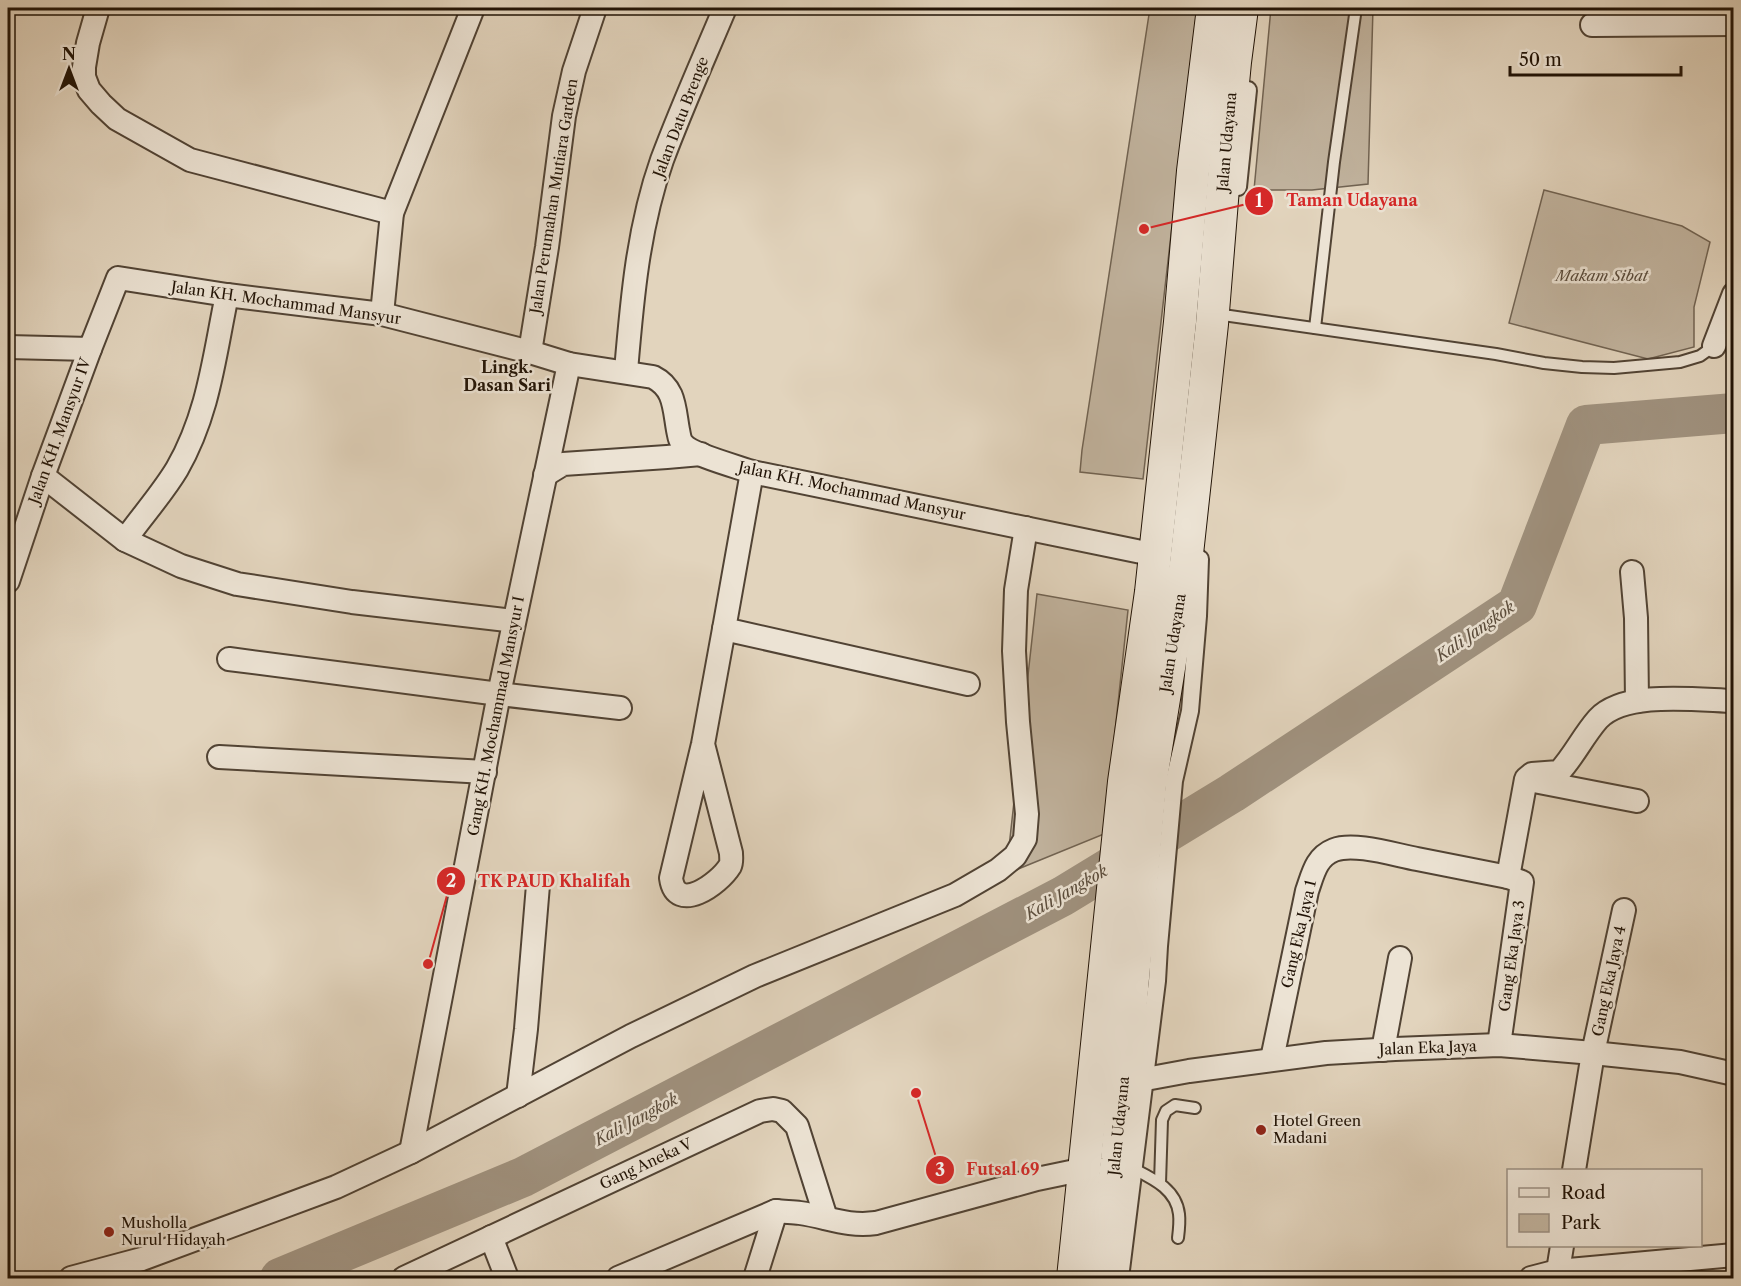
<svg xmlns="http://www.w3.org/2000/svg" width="1741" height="1286" viewBox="0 0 1741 1286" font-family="'Libre Caslon Text',serif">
	<rect width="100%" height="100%" fill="#e2d4bd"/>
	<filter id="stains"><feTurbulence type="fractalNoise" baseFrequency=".00333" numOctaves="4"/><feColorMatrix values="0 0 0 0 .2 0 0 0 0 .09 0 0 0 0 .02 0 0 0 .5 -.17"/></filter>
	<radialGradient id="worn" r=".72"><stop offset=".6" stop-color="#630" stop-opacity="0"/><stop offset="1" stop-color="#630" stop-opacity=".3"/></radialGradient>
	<g fill="#c1b39e" stroke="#716352" stroke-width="1.5">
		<polygon points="1150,8 1197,8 1143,479 1080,472 1082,450"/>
		<polygon points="1271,8 1373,8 1368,184 1312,190 1254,190"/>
		<polygon points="1544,190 1682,226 1710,242 1694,307 1694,347 1648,359 1509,323"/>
		<polygon points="1037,594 1128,610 1104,834 1006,874"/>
	</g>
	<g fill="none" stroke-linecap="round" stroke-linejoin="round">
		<polyline stroke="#a0927f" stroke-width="40" points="280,1278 523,1177 1063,896 1232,793 1517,605 1586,425 1734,413"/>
		<g stroke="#514334" stroke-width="14">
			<g id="service">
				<polyline points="1216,314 1496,354 1544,363 1582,367 1614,368 1680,362 1700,356 1714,346"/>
				<polyline points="1315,328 1334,162 1356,8"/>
				<path d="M1130 1167C1151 1178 1176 1188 1179 1214 1180 1222 1179 1230 1178 1238"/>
				<polyline points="1160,1183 1162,1120 1166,1111 1175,1105 1195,1108"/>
			</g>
		</g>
		<g stroke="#514334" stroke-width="20">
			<g id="pedestrian">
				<polyline points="1238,187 1248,90"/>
				<polyline points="1120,1278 1157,981 1159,946 1174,781 1190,711 1198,616 1200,559"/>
			</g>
		</g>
		<g stroke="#514334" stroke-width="26">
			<g id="minor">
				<polyline points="98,8 88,43 84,67 84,77 89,90 101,104 117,119 190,160 392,213"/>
				<polyline points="1592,25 1734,24"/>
				<polyline points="382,314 392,213 473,8"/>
				<polyline points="1714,346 1734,294"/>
				<path d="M8 347 90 349 118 278 227 295 382 314 530 352 569 364 653 377C675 388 674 408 678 430 679 434 679 439 682 443 689 454 738 467 752 472L1156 555"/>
				<polyline points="530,352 547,247 564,116 574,71 595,8"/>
				<path d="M626 371C632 300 638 228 662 160 681 109 704 58 725 8"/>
				<polyline points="752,472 724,629 968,684"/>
				<polyline points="545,475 563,464 667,457 701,454"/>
				<polyline points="43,476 125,540 181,566 237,584 352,602 514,621"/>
				<path d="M125 540C142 516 162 494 177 469 209 413 214 357 227 295"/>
				<polyline points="1632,572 1636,618 1637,701"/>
				<polyline points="8,581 43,476 90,349"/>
				<polyline points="229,659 499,694 620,708"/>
				<path d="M703 744 731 853C731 857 732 862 730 866 719 884 676 915 671 878L703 744 724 629"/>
				<polyline points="219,757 485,772"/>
				<polyline points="1534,781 1637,801"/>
				<path d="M1508 877 1526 779 1532 774 1559 772C1574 756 1583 736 1598 719 1625 690 1697 700 1734 701"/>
				<polyline points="1383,1050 1400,958"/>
				<path d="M1272 1059 1307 891C1313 874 1316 857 1334 850 1354 842 1395 855 1417 859 1447 865 1478 871 1508 877L1522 882 1499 1045"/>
				<polyline points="1124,1083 1189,1071 1326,1053 1395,1049 1499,1045 1593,1053 1680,1062 1734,1074"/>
				<polyline points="518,1096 526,1029 538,885"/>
				<polyline points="411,1152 499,694 569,364"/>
				<polyline points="1574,1170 1593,1053 1624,910"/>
				<polyline points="491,1237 507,1278"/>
				<polyline points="1558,1271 1562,1246"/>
				<polyline points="71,1278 142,1259 336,1187 411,1152 631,1036 755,976 955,895 998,870 1015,856 1025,839 1027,814 1018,722 1014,651 1016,590 1026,528"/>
				<polyline points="404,1278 760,1111 773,1109 782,1111 797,1126 826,1218"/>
				<path d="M618 1278 776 1211C784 1212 793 1212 800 1213 828 1217 847 1227 876 1223L1037 1179 1085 1169"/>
				<polyline points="755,1278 776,1211"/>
				<polyline points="1531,1278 1558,1271 1734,1255"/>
			</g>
		</g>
		<g stroke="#211306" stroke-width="34">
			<g id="secondary">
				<polyline points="1073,1278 1124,782 1151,592 1180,322 1193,171 1213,8"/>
				<polyline points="1102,1278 1117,1160 1150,785 1186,563 1212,324 1223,188 1235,62 1242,8"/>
			</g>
		</g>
		<use href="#service" stroke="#ece3d4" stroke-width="10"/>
		<use href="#pedestrian" stroke="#ece3d4" stroke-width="16"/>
		<use href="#minor" stroke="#ece3d4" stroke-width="22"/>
		<use href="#secondary" stroke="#ece3d4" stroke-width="32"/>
	</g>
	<g fill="#8f2418" stroke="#ece3d4" stroke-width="2">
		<circle cx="1261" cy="1130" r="6"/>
		<circle cx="109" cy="1232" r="6"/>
	</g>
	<g text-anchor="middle" stroke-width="5" stroke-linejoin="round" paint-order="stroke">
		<g font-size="15" fill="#211306" stroke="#ece3d4">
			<text transform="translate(681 117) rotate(-69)" y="5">Jalan Datu Brenge</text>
			<text transform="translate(1227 142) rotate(-85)" y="5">Jalan Udayana</text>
			<text transform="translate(554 196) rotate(-81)" y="5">Jalan Perumahan Mutiara Garden</text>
			<text transform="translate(286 303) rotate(8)" y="5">Jalan KH. Mochammad Mansyur</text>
			<text transform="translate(60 431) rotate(-70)" y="5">Jalan KH. Mansyur IV</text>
			<text transform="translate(852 491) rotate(12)" y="5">Jalan KH. Mochammad Mansyur</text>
			<text transform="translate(1173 643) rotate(-81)" y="5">Jalan Udayana</text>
			<text transform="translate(496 716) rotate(-79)" y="5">Gang KH. Mochammad Mansyur I</text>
			<text transform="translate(1299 934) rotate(-77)" y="5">Gang Eka Jaya 1</text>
			<text transform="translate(1512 956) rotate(-82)" y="5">Gang Eka Jaya 3</text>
			<text transform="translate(1609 981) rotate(-78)" y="5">Gang Eka Jaya 4</text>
			<text transform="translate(1428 1048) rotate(-2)" y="5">Jalan Eka Jaya</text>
			<text transform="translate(1119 1126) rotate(-84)" y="5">Jalan Udayana</text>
			<text transform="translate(646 1164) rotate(-25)" y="5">Gang Aneka V</text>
		</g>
		<g font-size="15" font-style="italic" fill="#594b3b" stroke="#ece3d4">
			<text x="1602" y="281">Makam Sibat</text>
		</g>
		<g font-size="15" fill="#211306" stroke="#ece3d4" text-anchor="start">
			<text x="1273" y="1126">Hotel Green<tspan x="1273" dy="17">Madani</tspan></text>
			<text x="121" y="1228">Musholla<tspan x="121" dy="17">Nurul Hidayah</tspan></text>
		</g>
		<g font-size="16" font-weight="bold" fill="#211306" stroke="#ece3d4">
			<text x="507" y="373">Lingk.<tspan x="507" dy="18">Dasan Sari</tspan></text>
		</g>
		<g font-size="16" font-style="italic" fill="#5a4c3c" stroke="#ece3d4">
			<text transform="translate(1475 631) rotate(-35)" y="6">Kali Jangkok</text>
			<text transform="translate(1066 892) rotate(-30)" y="6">Kali Jangkok</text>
			<text transform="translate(636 1119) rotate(-28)" y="6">Kali Jangkok</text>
		</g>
	</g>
	<path fill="none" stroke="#d62828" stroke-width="2" d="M1144 229L1259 201M428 964L451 881M916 1093L940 1170"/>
	<g fill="#d62828" stroke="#ece3d4" stroke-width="2">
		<circle cx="1144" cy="229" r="6"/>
		<circle cx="428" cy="964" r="6"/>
		<circle cx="916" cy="1093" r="6"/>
		<circle cx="1259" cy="201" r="15"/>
		<circle cx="451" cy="881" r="15"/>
		<circle cx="940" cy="1170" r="15"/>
	</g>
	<g font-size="18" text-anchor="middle" font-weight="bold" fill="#fff">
		<text x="1259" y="207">1</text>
		<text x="451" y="887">2</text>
		<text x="940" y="1176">3</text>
	</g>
	<g font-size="16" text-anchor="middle" font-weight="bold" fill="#d62828" stroke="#ece3d4" stroke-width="5" stroke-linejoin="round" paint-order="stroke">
		<text x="1352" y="206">Taman Udayana</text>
		<text x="554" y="887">TK PAUD Khalifah</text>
		<text x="1003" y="1175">Futsal 69</text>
	</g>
	<rect width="1741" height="1286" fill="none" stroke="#e2d4bd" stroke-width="30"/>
	<rect x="9" y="9" width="1723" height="1268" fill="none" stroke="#211306" stroke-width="3"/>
	<rect x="15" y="15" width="1711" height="1256" fill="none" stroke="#211306" stroke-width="1.5"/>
	<rect x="1507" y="1169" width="195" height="78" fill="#ece3d4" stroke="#9b9082" stroke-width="1.5"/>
	<rect x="1519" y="1188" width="30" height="9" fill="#ece3d4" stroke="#9b9082" stroke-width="1.5"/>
	<text x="1561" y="1199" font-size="18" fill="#211306">Road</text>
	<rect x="1519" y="1214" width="30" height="18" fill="#c1b39e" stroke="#9b9082" stroke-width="1.5"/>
	<text x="1561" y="1229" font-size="18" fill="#211306">Park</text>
	<g transform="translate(69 69)" stroke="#ece3d4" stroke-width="4.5" paint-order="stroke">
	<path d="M0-4.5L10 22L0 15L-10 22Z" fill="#211306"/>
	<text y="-9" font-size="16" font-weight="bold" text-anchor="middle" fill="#211306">N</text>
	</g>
	<path d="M1510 66v9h171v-9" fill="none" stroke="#211306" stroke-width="3"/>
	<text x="1519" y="66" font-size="18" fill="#211306" stroke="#ece3d4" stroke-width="4.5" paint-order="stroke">50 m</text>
	<rect width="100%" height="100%" filter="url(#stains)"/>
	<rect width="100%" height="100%" fill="url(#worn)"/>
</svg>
